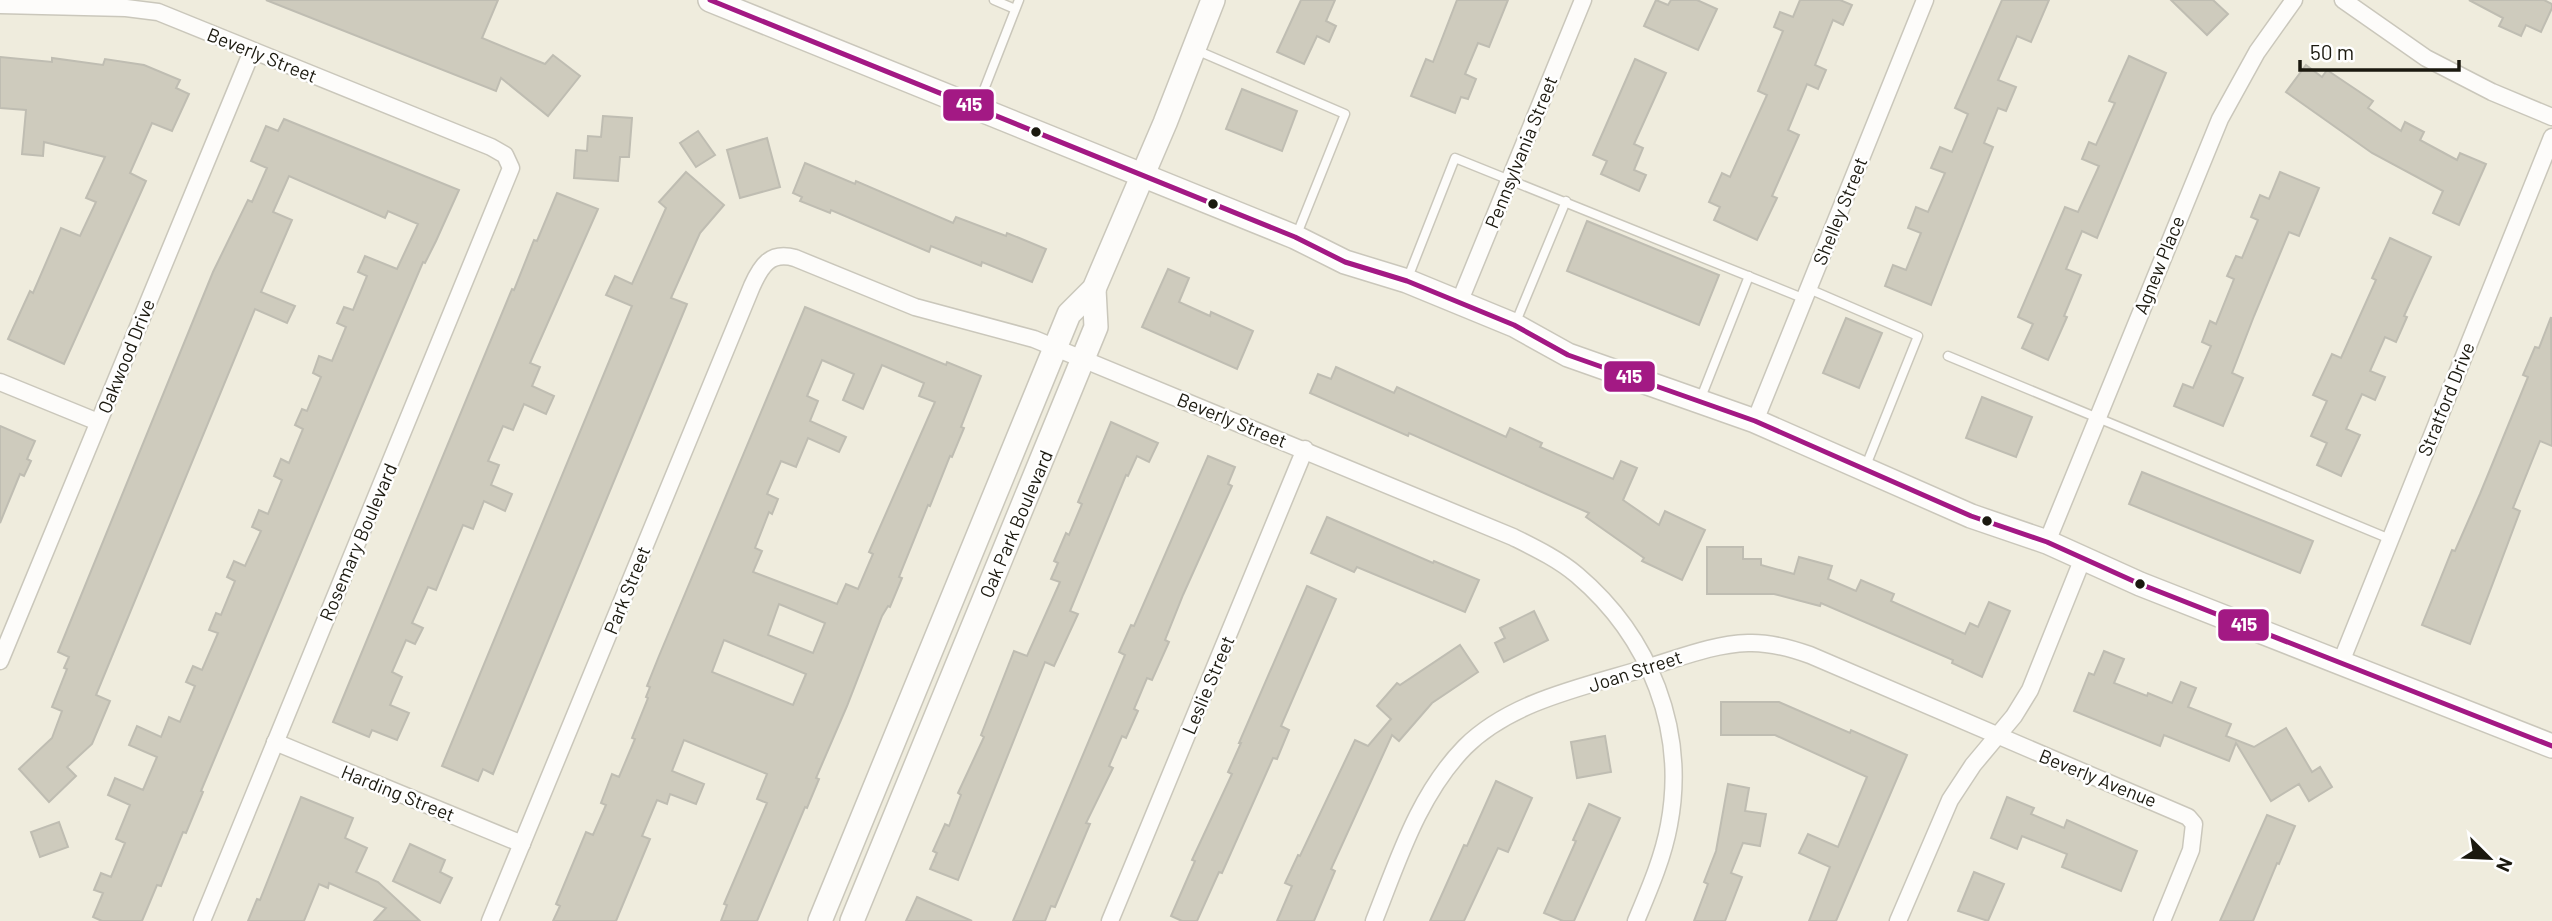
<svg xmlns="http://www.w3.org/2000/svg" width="2552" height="921" viewBox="0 0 2552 921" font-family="Barlow,sans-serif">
	<rect width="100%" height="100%" fill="#efecdd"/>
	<g fill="#cecbbd" stroke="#bfbdb2" stroke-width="2" fill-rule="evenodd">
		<polygon points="266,0 498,0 482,38 545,64 553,55 580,76 548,116 501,78 496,91"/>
		<polygon points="1301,0 1335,0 1326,21 1336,26 1329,42 1317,36 1304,64 1277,52"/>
		<polygon points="1457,0 1508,0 1489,47 1478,43 1465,74 1476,79 1468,99 1461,97 1455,113 1411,96 1426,59 1433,62"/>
		<polygon points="1656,0 1668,5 1671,0 1697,0 1717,9 1698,50 1644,26"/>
		<polygon points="1800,0 1840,0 1852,5 1843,25 1833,20 1815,65 1826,70 1818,89 1807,84 1788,130 1799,135 1772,196 1777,198 1757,240 1714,220 1720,207 1709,202 1722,173 1730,177 1767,95 1758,91 1783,31 1774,27 1780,12 1793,17"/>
		<polygon points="2002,0 2049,0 2031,42 2017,36 1998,80 2016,87 2006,111 1998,108 1984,143 1993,147 1931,305 1885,286 1893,265 1906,270 1921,233 1908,228 1916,207 1928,212 1945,173 1931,168 1940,147 1952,152 1968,114 1955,108"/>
		<polygon points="2171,0 2213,0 2228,14 2207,35"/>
		<polygon points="2469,0 2544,0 2552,4 2552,8 2541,32 2526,25 2521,36 2499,26 2503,18"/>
		<polygon points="2129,56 2166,73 2097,238 2082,231 2066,269 2081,275 2064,316 2067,317 2048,360 2022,348 2033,324 2018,317 2065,207 2078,212 2099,166 2082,159 2089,142 2096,145 2115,103 2109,101"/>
		<polygon points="0,57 52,62 52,58 103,65 105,59 144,65 180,80 176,88 189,94 172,131 152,123 130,173 146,181 64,364 8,339 30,291 33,293 61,228 80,236 96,202 86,198 105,157 44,142 43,156 22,154 26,110 0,108"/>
		<polygon points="1635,59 1666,73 1634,144 1643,148 1634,170 1646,175 1639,191 1601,174 1607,161 1593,155"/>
		<polygon points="2306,65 2322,77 2327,70 2373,101 2368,108 2401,131 2405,122 2424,132 2420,140 2457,160 2460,153 2486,164 2459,225 2433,213 2443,191 2372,153 2286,92"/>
		<polygon points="1242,89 1297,111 1282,151 1226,129"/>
		<polygon points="603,116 632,118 629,157 620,157 618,181 574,178 576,150 587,151 588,136 601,137"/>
		<polygon points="284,119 459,190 436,241 425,263 423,262 378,368 201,791 203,792 186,833 183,832 161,886 157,885 142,921 102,921 93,917 103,893 94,890 101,873 111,877 125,843 116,839 130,805 108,795 115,778 143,790 157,757 129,745 137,726 161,737 169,717 180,722 195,686 186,682 193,666 202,670 218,633 209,630 216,613 221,615 235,581 227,577 234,561 245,566 261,531 252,527 259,510 268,514 282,480 274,476 281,459 289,463 303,429 295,425 302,409 307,411 321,377 313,373 319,356 332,361 346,327 337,323 344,307 353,310 367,276 358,272 365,256 397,269 418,224 388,211 385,218 289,176 273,212 292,220 261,292 295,306 287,323 255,309 96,695 110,701 92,744 67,767 76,776 49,802 19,769 52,738 62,711 52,707 67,669 64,668 69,657 58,652 213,272 248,200 252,202 267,168 251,161 266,126 278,131"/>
		<polygon points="698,131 715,155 696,167 680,143"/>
		<polygon points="767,138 780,187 740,198 727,150"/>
		<polygon points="805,163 855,184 856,181 953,223 956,217 1006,236 1007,233 1046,249 1032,282 982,262 981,266 931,246 929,252 831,210 830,213 800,201 802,197 793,193"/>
		<polygon points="686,172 724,205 700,233 671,298 687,304 493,774 483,769 478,781 442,766 632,306 606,295 615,276 632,284 666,208 659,202"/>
		<polygon points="2280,172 2319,188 2299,236 2289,232 2254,316 2232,373 2243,378 2223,426 2174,406 2183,384 2193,388 2211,346 2202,342 2210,321 2216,324 2234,279 2227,276 2236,256 2242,258 2258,220 2251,217 2260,195 2269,199"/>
		<polygon points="557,193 598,209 530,363 540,367 532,386 554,396 546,414 524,404 513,430 503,426 488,461 499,465 491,485 512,494 505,511 484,501 473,529 463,525 436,590 428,587 412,623 423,628 415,644 406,640 392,672 402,677 390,705 409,713 397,740 372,730 369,737 333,722 512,289 514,290 534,240 537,241"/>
		<polygon points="1587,221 1719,275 1699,325 1567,271"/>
		<polygon points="2390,238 2431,257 2404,316 2407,317 2396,342 2385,337 2370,371 2385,377 2375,400 2362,394 2346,429 2360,435 2341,476 2317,465 2327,443 2311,436 2327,401 2313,395 2332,354 2341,358 2376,280 2372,278"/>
		<polygon points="1168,269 1189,278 1179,302 1210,316 1211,312 1253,331 1237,369 1142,327"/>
		<path d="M805 307 946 365 947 362 981 376 961 427 964 428 952 457 950 456 930 506 928 505 899 577 902 578 890 607 888 606 882 616 847 706 816 778 819 779 807 808 805 807 757 921H721L727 905 724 904 767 803 757 799 767 774 684 740 672 771 704 784 696 804 670 794 667 804 657 800 642 836 650 839 616 921H553L560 906 556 904 586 832 593 835 606 805 601 803 612 774 619 777 635 739 632 738 648 698 646 697 650 687 647 686 659 656ZM822 360 854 374 843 400 863 409 882 365 924 383 919 396 935 402 869 552 873 554 858 589 846 584 837 604 753 572 762 551 755 548 769 512 772 514 778 499 767 494 781 461 796 467 808 438 839 452 846 437 810 421 818 401 807 396ZM779 604 825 623 813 653 768 635ZM724 640 806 674 793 705 712 672Z"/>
		<polygon points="2551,317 2552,446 2540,441 2513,508 2520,511 2470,644 2422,625 2452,550 2455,551 2480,494 2528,377 2523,375 2535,347 2539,348"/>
		<polygon points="1846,318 1882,333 1859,388 1823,373"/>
		<polygon points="1336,367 1394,393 1397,387 1506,437 1510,428 1542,443 1540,447 1613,479 1621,461 1637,468 1623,500 1659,525 1665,511 1705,530 1682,580 1642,561 1644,558 1586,517 1589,513 1409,433 1408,436 1310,393 1318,374 1331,379"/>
		<polygon points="1982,397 2032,417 2016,457 1966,438"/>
		<polygon points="1111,422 1158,443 1149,462 1137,456 1128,476 1126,475 1070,611 1078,614 1054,666 1045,662 958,880 930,869 937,853 933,851 945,824 949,826 961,795 958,793 984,737 981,735 1014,651 1027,656 1060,582 1051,579 1058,563 1054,561 1066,533 1069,535 1082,504 1078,502"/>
		<polygon points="0,426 35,441 27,459 31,461 24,476 20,474 0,523"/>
		<polygon points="1208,456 1235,467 1228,484 1232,486 1183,595 1165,640 1169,642 1152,680 1147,678 1134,709 1138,711 1126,738 1122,736 1109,766 1113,768 1086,823 1090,824 1055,907 1051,906 1045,921 1013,921 1125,655 1119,652 1131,625 1134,626"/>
		<polygon points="2142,472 2313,541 2300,573 2129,504"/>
		<polygon points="1327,517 1433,563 1434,561 1479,580 1465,612 1357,567 1354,572 1311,553"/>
		<polygon points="1707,547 1743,547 1743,559 1761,559 1761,565 1794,574 1799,557 1832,566 1828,579 1856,591 1861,580 1894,594 1891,601 1965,634 1970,623 1978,627 1989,602 2010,611 1982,677 1952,663 1953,660 1821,603 1820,606 1774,594 1707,594"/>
		<polygon points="1307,586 1336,599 1281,726 1289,730 1277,759 1273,758 1222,873 1219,872 1197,921 1182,921 1171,916 1195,861 1192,860 1232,774 1228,772 1241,743 1239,743"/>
		<polygon points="1534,611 1548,640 1504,662 1495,643 1505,638 1500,628"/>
		<polygon points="1460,645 1478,672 1432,703 1399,741 1392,735 1331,869 1335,871 1314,921 1277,921 1292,886 1285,883 1298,855 1300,856 1355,740 1368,746 1391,719 1377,706 1397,683 1400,685"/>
		<polygon points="2104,651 2124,659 2114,683 2147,696 2148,693 2172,703 2181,682 2196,688 2188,707 2231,724 2226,736 2254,747 2286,728 2312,772 2320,767 2332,787 2309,801 2299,784 2271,801 2236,743 2229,761 2164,735 2160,746 2074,711 2089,673 2094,675"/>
		<polygon points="1721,702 1779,702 1850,733 1851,730 1907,755 1836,921 1809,921 1830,867 1799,853 1808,834 1838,847 1867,777 1775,735 1721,735"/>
		<polygon points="1605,736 1611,772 1577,778 1571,742"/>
		<polygon points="1496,781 1532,798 1508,852 1498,848 1464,921 1430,921 1464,845 1467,846"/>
		<polygon points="1728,784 1749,788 1745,811 1766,814 1760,846 1743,843 1731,873 1742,877 1725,921 1694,921 1708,884 1704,882 1716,851"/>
		<polygon points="301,797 353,818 345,838 367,848 356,872 378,882 420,921 374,921 386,908 329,883 328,888 319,884 304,921 248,921 257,899 260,900"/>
		<polygon points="2007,797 2034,808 2031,814 2064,828 2067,820 2137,851 2121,891 2062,867 2067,854 2022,836 2017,849 1991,838"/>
		<polygon points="1589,804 1620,818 1574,921 1563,921 1544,913 1576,841 1573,840"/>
		<polygon points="2267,815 2295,826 2279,864 2277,863 2253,921 2220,921"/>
		<polygon points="59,822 68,847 40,857 31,832"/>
		<polygon points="410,844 445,860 440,872 452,878 440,903 393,881"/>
		<polygon points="1974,872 2004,884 1988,921 1958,911"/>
		<polygon points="917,897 926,901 972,921 906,921"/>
	</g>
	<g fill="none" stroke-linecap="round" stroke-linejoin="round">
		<g stroke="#cac7bb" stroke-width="11">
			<g id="lane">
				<polyline points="994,0 1015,9"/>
				<polyline points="1196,50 1345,114 1297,234"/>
				<polyline points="978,105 1019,0"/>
				<polyline points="1407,280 1455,158 1805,299"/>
				<polyline points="1809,289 1918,336 1865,468"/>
				<polyline points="1515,324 1566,201"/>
				<polyline points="1948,356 2390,539"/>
				<polyline points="1700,400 1749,276"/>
			</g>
		</g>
		<g stroke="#cac7bb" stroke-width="19">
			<g id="street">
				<polyline points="2343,0 2426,58 2492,92 2552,117"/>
				<polyline points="0,5 126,8 158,12 491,147 505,155 511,168 202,921"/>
				<polyline points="1459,303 1583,0"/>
				<polyline points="0,382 98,422"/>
				<polyline points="1755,421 1925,0"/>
				<polyline points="2047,542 2220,119 2257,52 2294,0"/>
				<polyline points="0,661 252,51"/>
				<polyline points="2341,662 2552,137"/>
				<polyline points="275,742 522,844"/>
				<path d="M490 921 752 286C761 266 770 251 795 258L915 307 1034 339 1513 537C1535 548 1558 559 1577 575 1650 637 1687 730 1669 825 1663 858 1649 890 1636 921"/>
				<polyline points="1110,921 1305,449"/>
				<path d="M1374 921C1398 861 1418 795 1465 747 1512 700 1588 686 1649 667 1682 657 1714 644 1748 643 1769 642 1790 648 1810 655L2188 817 2194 824 2191 850 2162 921"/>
				<polyline points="1898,921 1950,800 1973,765 2014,716 2030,690 2083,558"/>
			</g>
		</g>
		<g stroke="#cac7bb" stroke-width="26">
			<g id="secondary">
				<polyline points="710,0 1295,237 1345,262 1407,281 1514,325 1568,355 1755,421 1971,516 2047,542 2140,584 2552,746"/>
				<polyline points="820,921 1069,314 1094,289 1165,123 1213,0"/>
				<polyline points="852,921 1096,327 1094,289"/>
			</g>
		</g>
		<use href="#lane" stroke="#fdfcfa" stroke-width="8"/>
		<use href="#street" stroke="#fdfcfa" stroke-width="16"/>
		<use href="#secondary" stroke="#fdfcfa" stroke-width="23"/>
		<g stroke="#fff" stroke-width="10">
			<polyline id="bus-1" points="710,0 1295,237 1345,262 1407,281 1514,325 1568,355 1755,421 1971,516 2047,542 2140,584 2552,746"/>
		</g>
		<use href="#bus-1" stroke="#a31984" stroke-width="5"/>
	</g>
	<g fill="#1b190f" stroke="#fff" stroke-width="2.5">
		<circle cx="1036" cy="132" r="6"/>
		<circle cx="1213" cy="204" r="6"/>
		<circle cx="1987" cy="521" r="6"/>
		<circle cx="2140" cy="584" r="6"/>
	</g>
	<g text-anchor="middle" stroke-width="5" stroke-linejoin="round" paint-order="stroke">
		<g font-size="19" fill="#1b190f" stroke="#fff">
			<text transform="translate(262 55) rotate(22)" y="7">Beverly Street</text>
			<text transform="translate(1521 152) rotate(-68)" y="7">Pennsylvania Street</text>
			<text transform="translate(1840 211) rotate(-68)" y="7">Shelley Street</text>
			<text transform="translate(2159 265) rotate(-68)" y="7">Agnew Place</text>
			<text transform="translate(126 356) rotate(-68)" y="7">Oakwood Drive</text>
			<text transform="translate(2446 399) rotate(-68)" y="7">Stratford Drive</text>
			<text transform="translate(1232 420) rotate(22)" y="7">Beverly Street</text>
			<text transform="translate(1016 524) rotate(-67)" y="7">Oak Park Boulevard</text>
			<text transform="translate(358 542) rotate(-67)" y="7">Rosemary Boulevard</text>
			<text transform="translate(627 590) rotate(-68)" y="7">Park Street</text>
			<text transform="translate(1635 671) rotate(-18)" y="7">Joan Street</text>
			<text transform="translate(1208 685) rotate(-67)" y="7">Leslie Street</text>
			<text transform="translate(2098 778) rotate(22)" y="7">Beverly Avenue</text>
			<text transform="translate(398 793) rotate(22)" y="7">Harding Street</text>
		</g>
	</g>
	<g stroke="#fff" stroke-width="2.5">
		<rect x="942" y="88" width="53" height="34" rx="7" fill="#a31984"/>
		<rect x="1603" y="360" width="53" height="33" rx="7" fill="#a31984"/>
		<rect x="2217" y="608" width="53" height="34" rx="7" fill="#a31984"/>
	</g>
	<g font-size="19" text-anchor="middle" font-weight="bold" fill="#fff">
		<text x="969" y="111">415</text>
		<text x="1629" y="383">415</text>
		<text x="2244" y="631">415</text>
	</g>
	<g transform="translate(2489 858) rotate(114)" stroke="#ffffff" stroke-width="5" paint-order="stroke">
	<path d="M0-5L12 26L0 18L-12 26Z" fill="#1b190f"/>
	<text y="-10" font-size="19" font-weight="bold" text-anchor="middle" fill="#1b190f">N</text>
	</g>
	<path d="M2300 60v10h159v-10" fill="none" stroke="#1b190f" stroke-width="3.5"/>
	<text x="2310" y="60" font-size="21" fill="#1b190f" stroke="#ffffff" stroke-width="5" paint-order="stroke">50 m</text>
</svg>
